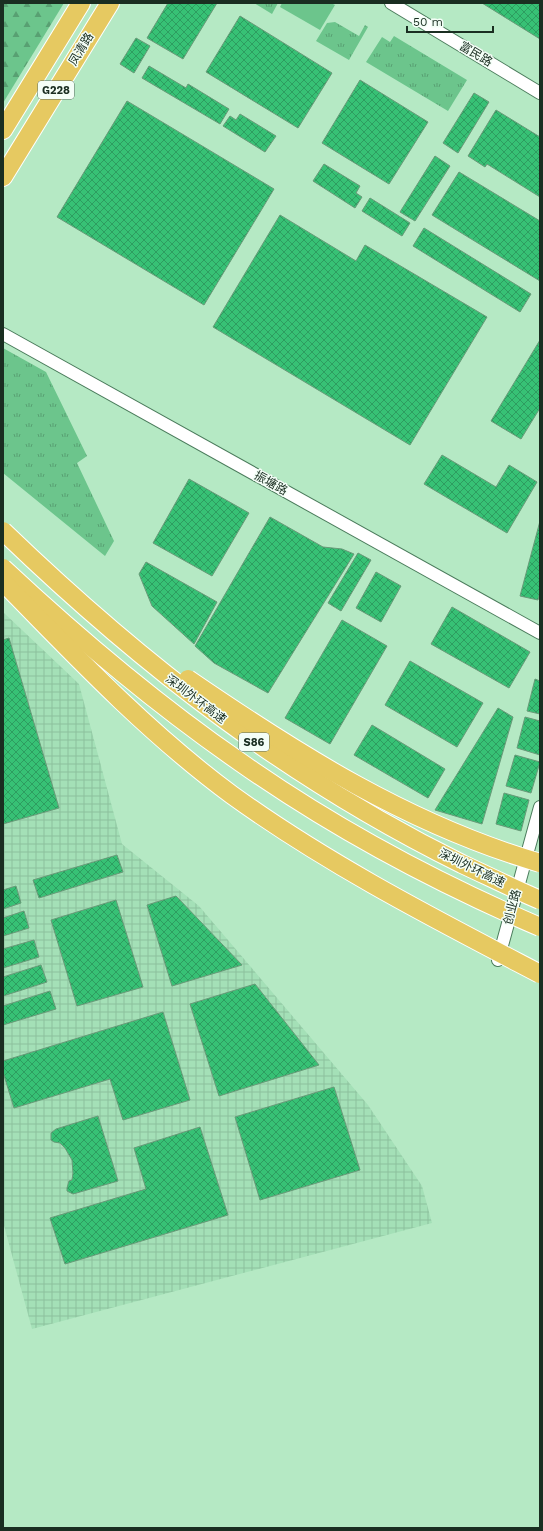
<svg xmlns="http://www.w3.org/2000/svg" width="543" height="1531" viewBox="0 0 543 1531" font-family="'Work Sans','Noto Sans SC',sans-serif">
	<defs>
		<pattern id="industrial-grid" width="8" height="8" patternUnits="userSpaceOnUse"><rect width="8" height="8" fill="#a4e0b7"/><path d="M0 4h8M4 0v8" fill="none" stroke="#8dc09d"/></pattern>
		<pattern id="grass-tufts" width="24" height="20" patternUnits="userSpaceOnUse"><rect width="24" height="20" fill="#6cc58c"/><path d="M3 7l-1-3M5 7V3M7 7l1-3M15 17l-1-3M17 17v-4M19 17l1-3" fill="none" stroke="#58a072"/></pattern>
		<pattern id="forest-firs" width="22" height="20" patternUnits="userSpaceOnUse"><rect width="22" height="20" fill="#6cc58c"/><path d="M5 1l3.5 6h-7zM16 11l3.5 6h-7z" fill="#58a072"/></pattern>
		<pattern id="building-cross-hatch" width="8" height="8" patternUnits="userSpaceOnUse"><rect width="8" height="8" fill="#37c175"/><path d="M0 0l8 8M0 8l8-8" fill="none" stroke="#2e9d60"/></pattern>
	</defs>
	<rect width="100%" height="100%" fill="#b5e9c4"/>
	<polygon fill="url(#industrial-grid)" points="3,612 79,684 122,844 199,906 368,1105 422,1186 432,1223 32,1329 3,1222"/>
	<g fill="url(#grass-tufts)">
		<polygon points="254,3 278,3 272,14"/>
		<polygon points="335,22 359,36 365,25 368,27 349,60 316,41 327,23"/>
		<polygon points="394,36 467,80 448,111 366,62 382,37 390,42"/>
		<polygon points="3,348 46,372 87,456 77,463 114,541 105,556 3,473"/>
	</g>
	<polygon fill="url(#forest-firs)" points="3,3 64,3 3,103"/>
	<polygon fill="#6cc58c" points="282,3 331,3 335,5 320,30 280,7"/>
	<g fill="url(#building-cross-hatch)" stroke="#689a78">
		<polygon points="168,3 217,3 183,59 147,38"/>
		<polygon points="482,3 540,3 540,39"/>
		<polygon points="240,16 332,73 298,128 206,72"/>
		<polygon points="136,38 150,46 134,73 120,64"/>
		<polygon points="149,66 186,88 188,84 229,109 220,124 142,78"/>
		<polygon points="360,80 428,122 389,184 322,143"/>
		<polygon points="474,93 489,102 458,153 443,143"/>
		<polygon points="127,101 274,189 204,305 57,217"/>
		<polygon points="496,110 540,137 540,197 487,164 485,167 468,156"/>
		<polygon points="240,114 276,136 265,152 223,126 230,116 236,120"/>
		<polygon points="435,156 450,166 415,221 400,212"/>
		<polygon points="324,164 360,186 356,193 362,197 355,208 313,181"/>
		<polygon points="459,172 540,221 540,281 432,215"/>
		<polygon points="370,198 410,223 402,236 362,211"/>
		<polygon points="280,215 356,261 365,245 487,317 410,445 213,327"/>
		<polygon points="424,228 531,294 520,312 413,246"/>
		<polygon points="540,340 540,408 521,439 491,421"/>
		<polygon points="442,455 496,487 509,465 537,482 507,533 424,484"/>
		<polygon points="189,479 249,513 212,576 153,543"/>
		<polygon points="270,517 323,547 342,549 354,554 268,693 214,663 195,646"/>
		<polygon points="540,521 540,592 538,600 520,596"/>
		<polygon points="358,553 371,560 341,611 328,603"/>
		<polygon points="146,562 217,602 194,644 152,606 139,574"/>
		<polygon points="376,572 401,586 381,622 356,608"/>
		<polygon points="452,607 530,652 509,688 431,644"/>
		<polygon points="342,620 387,646 330,744 285,718"/>
		<polygon points="9,638 59,808 3,824 3,640"/>
		<polygon points="410,661 483,703 457,747 385,705"/>
		<polygon points="535,679 540,681 540,714 527,711"/>
		<polygon points="498,708 513,717 482,824 435,810"/>
		<polygon points="525,717 540,721 540,755 517,748"/>
		<polygon points="372,725 445,769 428,798 354,755"/>
		<polygon points="515,755 540,762 531,793 506,786"/>
		<polygon points="504,793 529,800 521,831 496,824"/>
		<polygon points="117,855 123,872 39,898 33,880"/>
		<polygon points="16,886 21,903 3,909 3,890"/>
		<polygon points="176,896 242,965 172,986 147,905"/>
		<polygon points="116,900 143,987 77,1006 51,920"/>
		<polygon points="24,911 29,928 3,936 3,918"/>
		<polygon points="34,940 39,957 3,968 3,949"/>
		<polygon points="41,965 47,982 3,996 3,977"/>
		<polygon points="255,984 319,1065 219,1096 190,1004"/>
		<polygon points="50,991 56,1009 3,1025 3,1006"/>
		<polygon points="163,1012 190,1100 123,1120 110,1079 14,1108 3,1072 3,1061"/>
		<polygon points="334,1087 360,1170 260,1200 235,1117"/>
		<polygon points="98,1116 118,1181 73,1194 67,1191 67,1188 69,1181 72,1180 73,1173 72,1160 65,1148 60,1143 54,1142 51,1140 51,1133 56,1129"/>
		<polygon points="200,1127 228,1215 65,1264 50,1218 146,1189 134,1148"/>
	</g>
	<g fill="none" stroke-linecap="round" stroke-linejoin="round">
		<g stroke="#4b7c5c" stroke-width="14">
			<g id="minor">
				<polyline points="391,3 540,93"/>
				<polyline points="3,334 540,633"/>
				<polyline points="498,960 540,807"/>
			</g>
		</g>
		<g stroke="#fff" stroke-width="20">
			<g id="highway">
				<polyline points="3,130 81,3"/>
				<polyline points="3,177 110,3"/>
			</g>
		</g>
		<use href="#minor" stroke="#fff" stroke-width="12"/>
		<use href="#highway" stroke="#e6c961" stroke-width="18"/>
		<g stroke="#fff" stroke-width="20" stroke-linecap="butt">
			<g id="highway-bridge">
				<path d="M3 531C143 666 288 778 462 864 488 876 514 889 540 900"/>
				<path d="M3 568C78 638 156 704 240 762 334 828 435 882 540 927"/>
				<path d="M3 582C76 657 148 733 232 795 329 865 435 919 540 974"/>
				<path d="M188 679C299 755 410 825 540 863"/>
			</g>
		</g>
		<use href="#highway-bridge" stroke="#e6c961" stroke-width="18"/>
	</g>
	<g text-anchor="middle" stroke-width="3" stroke-linejoin="round" paint-order="stroke">
		<g fill="#f4fef7" stroke="#5b6c61" stroke-width="1">
			<rect x="38" y="81" width="36" height="18" rx="3"/>
			<rect x="239" y="733" width="30" height="18" rx="3"/>
		</g>
		<g font-size="11" font-weight="bold" fill="#1a2e21">
			<text x="56" y="94">G228</text>
			<text x="254" y="746">S86</text>
		</g>
		<g font-size="12" fill="#1a2e21" stroke="#f4fef7">
			<text transform="translate(81 49) rotate(-59)" y="4">凤清路</text>
			<text transform="translate(476 54) rotate(31)" y="4">富民路</text>
			<text transform="translate(271 483) rotate(29)" y="4">振塘路</text>
			<text transform="translate(196 699) rotate(37)" y="4">深圳外环高速</text>
			<text transform="translate(472 868) rotate(26)" y="4">深圳外环高速</text>
			<text transform="translate(512 907) rotate(-75)" y="4">创业路</text>
		</g>
	</g>
	<rect width="543" height="1531" fill="none" stroke="#1a2e21" stroke-width="8"/>
	<path d="M407 26v6h86v-6" fill="none" stroke="#1a2e21" stroke-width="2"/>
	<text x="413" y="26" font-size="12" fill="#1a2e21" stroke="#f4fef7" stroke-width="3" paint-order="stroke">50 m</text>
</svg>
